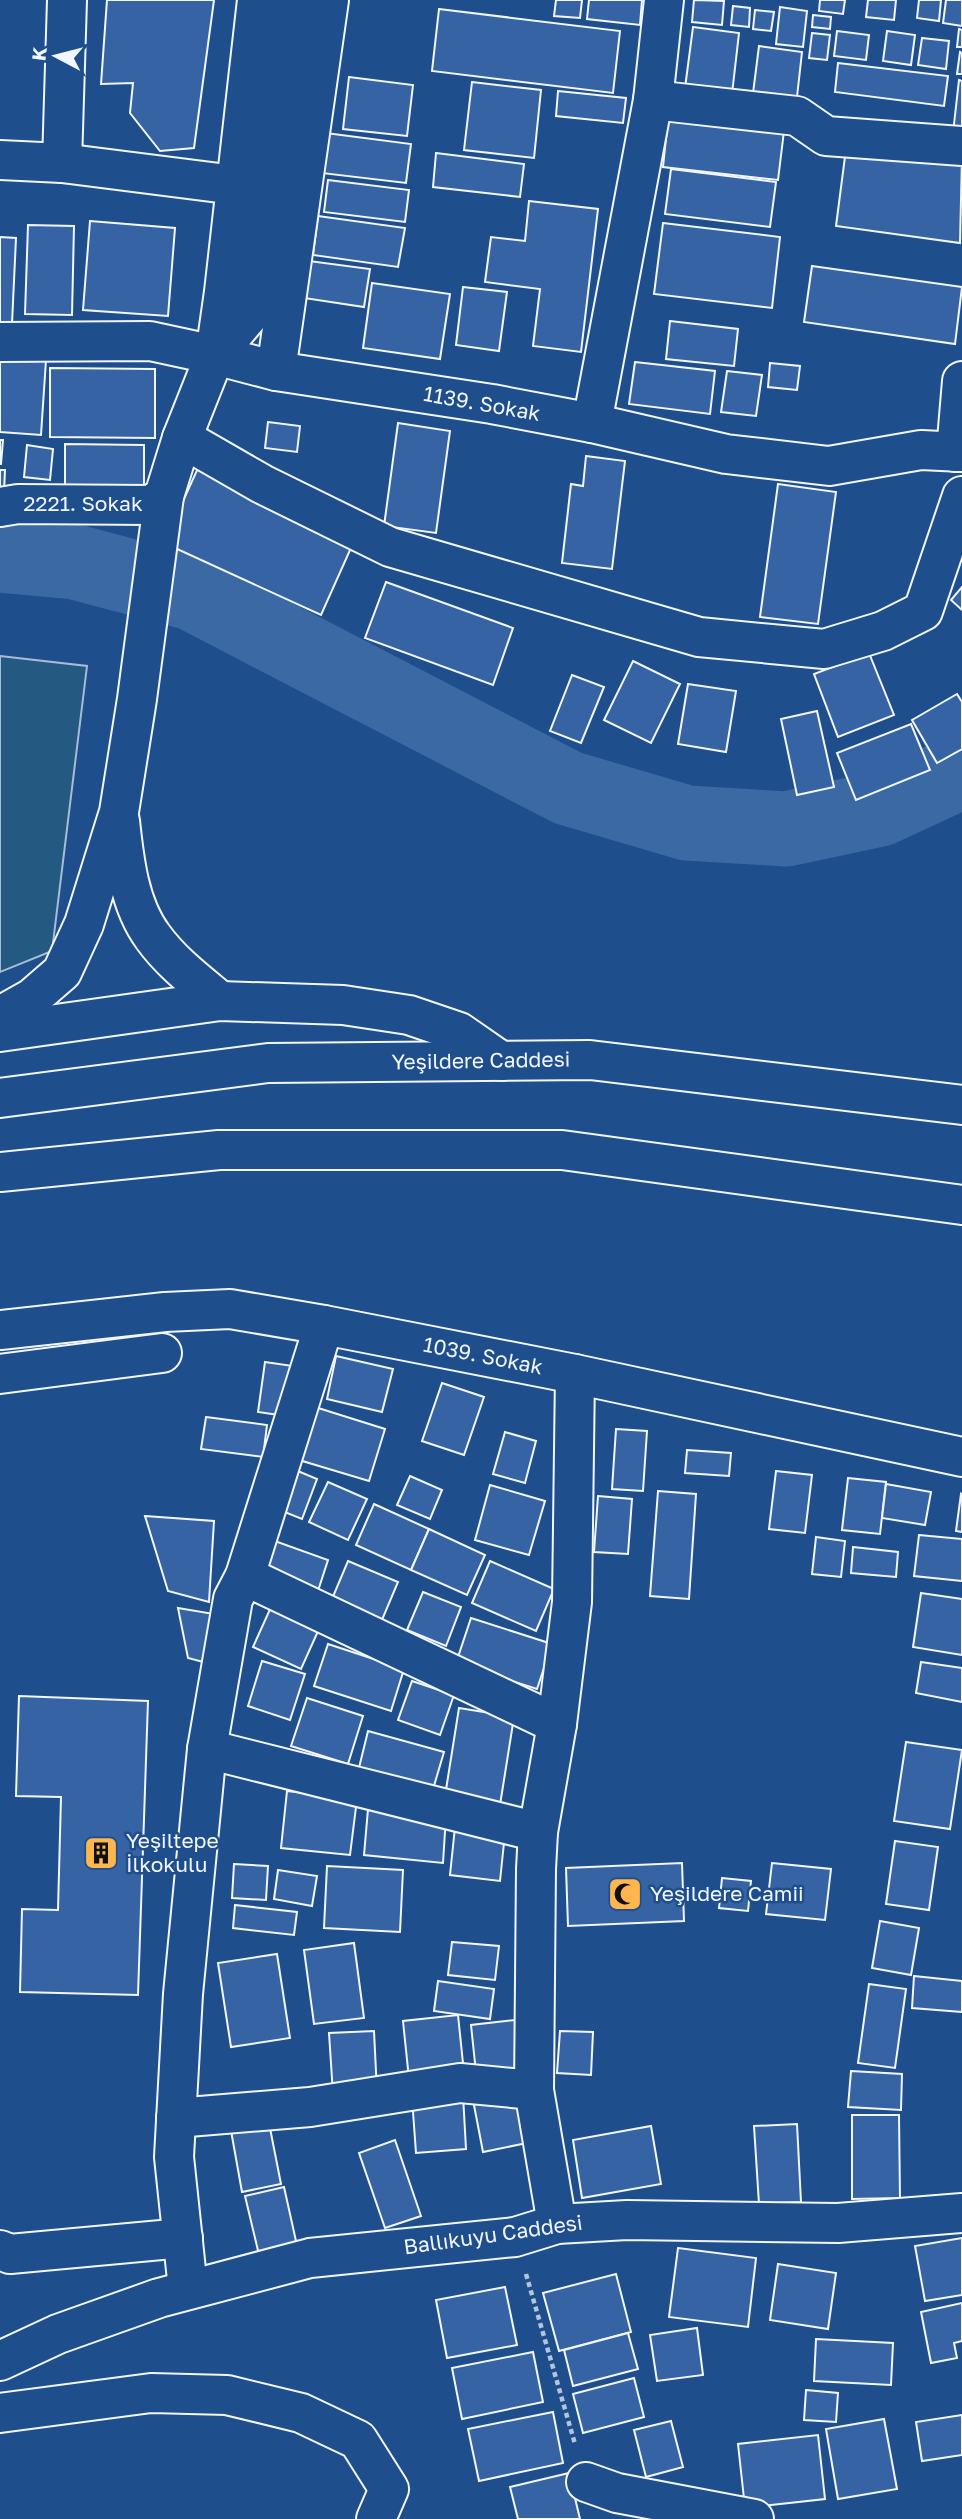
<svg xmlns="http://www.w3.org/2000/svg" width="962" height="2519" viewBox="0 0 962 2519" font-family="'Golos Text',sans-serif">
	<rect width="100%" height="100%" fill="#1f4e8c"/>
	<polygon fill="#245a82" stroke="#a8bbd7" stroke-width="2" points="0,656 87,666 52,951 0,972"/>
	<g fill="none" stroke-linecap="round" stroke-linejoin="round">
		<polyline stroke="#3b69a3" stroke-width="75" points="0,555 75,562 192,593 568,788 687,823 786,829 880,809 962,771"/>
	</g>
	<g fill="#3563a3" stroke="#f2f6ff" stroke-width="2">
		<polygon points="107,0 214,0 194,148 160,151 130,113 133,83 101,84"/>
		<polygon points="556,0 582,0 580,18 554,16"/>
		<polygon points="589,0 642,0 640,25 587,19"/>
		<polygon points="694,0 724,1 722,25 692,22"/>
		<polygon points="820,0 845,0 843,14 819,11"/>
		<polygon points="868,0 896,0 894,20 866,17"/>
		<polygon points="919,0 941,0 939,21 917,18"/>
		<polygon points="946,0 962,0 962,26 943,23"/>
		<polygon points="733,6 750,8 749,27 731,25"/>
		<polygon points="780,7 807,11 803,47 776,44"/>
		<polygon points="439,9 620,31 613,93 432,71"/>
		<polygon points="755,10 774,12 771,31 753,29"/>
		<polygon points="813,15 831,17 830,29 812,27"/>
		<polygon points="693,27 739,33 732,94 685,88"/>
		<polygon points="959,29 962,30 962,47 957,47"/>
		<polygon points="837,31 869,35 866,60 834,56"/>
		<polygon points="887,31 915,35 911,65 883,61"/>
		<polygon points="812,33 830,35 827,60 809,58"/>
		<polygon points="922,38 949,41 946,69 918,65"/>
		<polygon points="759,46 802,52 796,106 752,101"/>
		<polygon points="960,52 962,53 962,74 957,74"/>
		<polygon points="838,63 948,76 944,106 835,92"/>
		<polygon points="349,77 413,85 407,136 343,129"/>
		<polygon points="959,80 962,81 962,143 952,142"/>
		<polygon points="472,82 541,90 534,158 464,150"/>
		<polygon points="558,91 626,98 623,123 556,116"/>
		<polygon points="669,110 785,123 778,180 663,167"/>
		<polygon points="318,132 411,144 406,183 313,172"/>
		<polygon points="847,141 962,156 960,243 836,226"/>
		<polygon points="436,153 524,164 520,197 433,187"/>
		<polygon points="671,169 776,182 770,227 665,214"/>
		<polygon points="328,180 409,190 405,222 324,212"/>
		<polygon points="529,201 598,209 581,352 533,346 540,289 485,282 491,237 525,241"/>
		<polygon points="318,216 405,228 398,267 313,255"/>
		<polygon points="90,221 175,228 168,316 83,310"/>
		<polygon points="663,223 780,237 772,308 654,294"/>
		<polygon points="28,225 74,226 72,315 25,314"/>
		<polygon points="0,237 16,238 12,324 0,324"/>
		<polygon points="309,261 370,269 364,307 304,298"/>
		<polygon points="812,266 962,287 955,344 804,322"/>
		<polygon points="372,283 450,294 440,359 363,348"/>
		<polygon points="463,287 507,292 499,351 456,345"/>
		<polygon points="670,321 738,329 734,366 666,359"/>
		<polygon points="0,357 46,360 41,435 0,432"/>
		<polygon points="635,362 715,371 710,414 629,404"/>
		<polygon points="770,363 800,366 797,390 768,387"/>
		<polygon points="50,368 155,369 155,438 50,437"/>
		<polygon points="727,371 762,375 756,416 721,412"/>
		<polygon points="268,422 300,426 297,452 265,448"/>
		<polygon points="398,423 450,431 436,533 384,526"/>
		<polygon points="0,440 3,440 1,464 0,464"/>
		<polygon points="65,444 144,445 144,486 65,485"/>
		<polygon points="27,445 53,449 50,480 24,477"/>
		<polygon points="586,456 625,461 612,569 562,563 571,484 583,486"/>
		<polygon points="198,468 355,539 321,615 164,543"/>
		<polygon points="0,470 5,470 4,492 0,492"/>
		<polygon points="778,484 836,492 818,624 760,617"/>
		<polygon points="386,582 513,628 493,685 365,638"/>
		<polygon points="962,587 962,610 951,600"/>
		<polygon points="869,653 894,715 838,737 814,674"/>
		<polygon points="633,661 680,684 651,743 604,720"/>
		<polygon points="572,675 604,687 581,743 550,731"/>
		<polygon points="688,684 736,691 726,752 678,744"/>
		<polygon points="957,694 962,702 962,749 937,763 912,720"/>
		<polygon points="817,711 834,787 797,795 781,719"/>
		<polygon points="911,724 930,770 856,800 837,753"/>
		<polygon points="336,1356 393,1369 382,1412 327,1399"/>
		<polygon points="265,1362 293,1366 286,1416 258,1412"/>
		<polygon points="442,1383 484,1397 464,1455 422,1441"/>
		<polygon points="315,1407 385,1429 369,1481 299,1460"/>
		<polygon points="206,1417 267,1425 263,1457 201,1449"/>
		<polygon points="616,1429 647,1431 643,1491 612,1489"/>
		<polygon points="505,1432 536,1441 525,1483 493,1474"/>
		<polygon points="687,1450 731,1453 729,1476 685,1473"/>
		<polygon points="293,1469 317,1479 302,1519 277,1509"/>
		<polygon points="776,1471 812,1475 805,1533 769,1529"/>
		<polygon points="410,1476 442,1490 430,1519 397,1505"/>
		<polygon points="848,1478 886,1482 880,1534 842,1530"/>
		<polygon points="328,1482 367,1499 348,1540 309,1522"/>
		<polygon points="886,1484 931,1492 925,1525 882,1518"/>
		<polygon points="490,1485 545,1501 529,1555 475,1540"/>
		<polygon points="658,1491 696,1494 689,1599 650,1596"/>
		<polygon points="961,1494 962,1495 962,1532 956,1531"/>
		<polygon points="598,1496 632,1499 628,1554 594,1552"/>
		<polygon points="374,1504 429,1529 411,1570 356,1545"/>
		<polygon points="145,1516 214,1521 209,1602 168,1591"/>
		<polygon points="429,1529 485,1555 467,1595 411,1570"/>
		<polygon points="919,1535 962,1539 962,1581 914,1576"/>
		<polygon points="816,1537 845,1541 841,1577 812,1574"/>
		<polygon points="272,1540 328,1560 315,1600 258,1581"/>
		<polygon points="853,1547 898,1552 896,1577 851,1573"/>
		<polygon points="348,1561 398,1582 379,1627 329,1606"/>
		<polygon points="490,1561 554,1589 536,1631 472,1603"/>
		<polygon points="423,1592 461,1607 446,1646 407,1630"/>
		<polygon points="921,1593 962,1599 962,1655 913,1647"/>
		<polygon points="271,1607 319,1629 301,1669 253,1647"/>
		<polygon points="178,1608 214,1614 207,1663 188,1658"/>
		<polygon points="471,1618 552,1644 537,1689 456,1663"/>
		<polygon points="328,1644 404,1669 391,1711 314,1686"/>
		<polygon points="262,1661 305,1674 290,1720 248,1706"/>
		<polygon points="921,1662 962,1668 962,1702 916,1693"/>
		<polygon points="412,1681 454,1695 440,1735 398,1720"/>
		<polygon points="19,1696 148,1701 138,1995 20,1992 22,1909 58,1910 61,1797 16,1796"/>
		<polygon points="307,1698 363,1716 348,1764 291,1746"/>
		<polygon points="459,1708 514,1717 500,1805 445,1796"/>
		<polygon points="368,1731 444,1752 431,1796 357,1776"/>
		<polygon points="906,1742 962,1750 950,1829 894,1821"/>
		<polygon points="287,1791 357,1799 350,1855 281,1848"/>
		<polygon points="368,1809 446,1816 443,1863 364,1855"/>
		<polygon points="455,1827 505,1833 500,1881 450,1875"/>
		<polygon points="895,1841 938,1847 929,1910 886,1904"/>
		<polygon points="682,1863 684,1921 568,1926 566,1868"/>
		<polygon points="772,1863 831,1869 825,1920 766,1914"/>
		<polygon points="234,1864 268,1866 266,1900 232,1898"/>
		<polygon points="327,1866 403,1870 400,1932 324,1928"/>
		<polygon points="278,1870 317,1876 312,1906 274,1899"/>
		<polygon points="722,1878 751,1881 748,1911 719,1908"/>
		<polygon points="235,1905 297,1912 294,1935 233,1928"/>
		<polygon points="880,1921 919,1928 911,1975 872,1968"/>
		<polygon points="452,1942 499,1946 495,1980 448,1975"/>
		<polygon points="354,1943 364,2018 314,2024 304,1950"/>
		<polygon points="277,1954 290,2038 231,2047 218,1963"/>
		<polygon points="914,1976 962,1981 962,2012 912,2008"/>
		<polygon points="438,1981 494,1989 490,2019 434,2011"/>
		<polygon points="869,1984 906,1989 895,2068 858,2063"/>
		<polygon points="458,2015 464,2073 409,2079 403,2021"/>
		<polygon points="515,2020 521,2077 477,2082 471,2025"/>
		<polygon points="374,2031 377,2092 333,2094 329,2033"/>
		<polygon points="560,2031 593,2032 591,2075 557,2073"/>
		<polygon points="851,2071 902,2074 901,2110 848,2107"/>
		<polygon points="518,2092 527,2143 483,2152 473,2100"/>
		<polygon points="463,2095 466,2149 416,2153 412,2098"/>
		<polygon points="852,2115 899,2115 900,2198 852,2199"/>
		<polygon points="268,2118 281,2184 242,2192 230,2125"/>
		<polygon points="797,2124 801,2202 759,2204 754,2126"/>
		<polygon points="651,2126 661,2184 582,2198 573,2140"/>
		<polygon points="395,2140 421,2216 385,2228 359,2153"/>
		<polygon points="284,2187 298,2250 260,2259 245,2196"/>
		<polygon points="962,2238 962,2295 925,2301 915,2246"/>
		<polygon points="678,2248 756,2258 748,2327 669,2317"/>
		<polygon points="778,2264 836,2273 828,2329 770,2320"/>
		<polygon points="616,2274 631,2332 559,2351 543,2293"/>
		<polygon points="505,2287 517,2345 447,2358 436,2300"/>
		<polygon points="962,2303 962,2341 954,2343 957,2358 931,2363 921,2312"/>
		<polygon points="697,2328 703,2375 657,2381 650,2335"/>
		<polygon points="628,2333 638,2369 573,2386 564,2350"/>
		<polygon points="816,2339 893,2343 891,2385 814,2381"/>
		<polygon points="533,2352 543,2402 462,2419 452,2368"/>
		<polygon points="634,2378 644,2417 583,2433 573,2394"/>
		<polygon points="806,2390 838,2393 836,2422 804,2420"/>
		<polygon points="553,2412 563,2463 479,2481 468,2429"/>
		<polygon points="962,2415 962,2455 922,2461 916,2422"/>
		<polygon points="884,2419 897,2489 838,2499 826,2429"/>
		<polygon points="671,2421 683,2467 646,2477 634,2430"/>
		<polygon points="818,2435 825,2499 745,2508 738,2444"/>
		<polygon points="569,2473 580,2519 518,2519 510,2487"/>
	</g>
	<g fill="none" stroke-linecap="round" stroke-linejoin="round">
		<g stroke="#f2f6ff" stroke-width="42">
			<g id="minor">
				<polyline points="67,0 62,163 235,185"/>
				<polyline points="653,100 797,116 826,136 962,146"/>
				<polyline points="0,160 62,163"/>
				<polyline points="0,342 150,341 215,355 276,371 492,404 592,423 726,454 829,466 921,450 962,452"/>
				<polyline points="276,371 329,0"/>
				<polyline points="592,423 653,100 664,0"/>
				<polyline points="182,438 262,484 390,547 699,637 824,649 883,631 923,611 962,496"/>
				<polyline points="956,452 962,381"/>
				<polyline points="0,507 18,504 151,505 164,496"/>
				<polyline points="0,1330 165,1312 230,1309 324,1325 575,1374 962,1457"/>
				<polyline points="0,1374 162,1353"/>
				<polyline points="245,1576 557,1724"/>
				<polyline points="207,1749 538,1832"/>
				<polyline points="176,2118 310,2107 460,2083 534,2090"/>
				<polyline points="557,2224 534,2090 536,1869 538,1832 557,1724 572,1602 575,1374"/>
				<polyline points="0,2250 10,2254 183,2238"/>
				<polyline points="188,2289 174,2157 183,1994 207,1749 233,1599 245,1576 324,1325"/>
				<polyline points="0,2413 151,2393 227,2395 301,2413 358,2440 389,2489 376,2519"/>
				<polyline points="586,2482 617,2493 754,2519"/>
			</g>
		</g>
		<g stroke="#f2f6ff" stroke-width="42">
			<g id="major">
				<polyline points="215,355 256,307 294,0"/>
				<path d="M120 821C124 859 129 905 153 937 171 962 196 981 220 1001"/>
				<polyline points="0,1016 32,998 62,972 84,924 119,812 137,699 164,496 182,438 215,355 224,292 257,0"/>
				<polyline points="0,1032 220,1001 343,1005 409,1015 459,1032 501,1061"/>
				<polyline points="0,2361 58,2334 159,2298 310,2258 515,2237 557,2224 627,2220 838,2223 962,2213"/>
			</g>
		</g>
		<g stroke="#f2f6ff" stroke-width="42">
			<g id="highway">
				<polyline points="0,1098 268,1063 590,1060 962,1105"/>
				<polyline points="0,1172 219,1150 562,1150 962,1205"/>
			</g>
		</g>
		<polyline stroke="#b3c4dc" stroke-width="4.5" stroke-dasharray="5 3.5" stroke-linecap="butt" points="526,2274 575,2444"/>
		<use href="#minor" stroke="#1f4e8c" stroke-width="38"/>
		<use href="#major" stroke="#1f4e8c" stroke-width="38"/>
		<use href="#highway" stroke="#1f4e8c" stroke-width="38"/>
	</g>
	<defs>
		<g id="building-square" transform="scale(1.75)"><rect x="-9" y="-9" width="18" height="18" rx="4" fill="#ffb74d" stroke="#1f4e8c"/><path d="M-4-6H4V6H1V3H-1V6H-4ZM-2.5-4.3h1.7v1.8h-1.7ZM.8-4.3h1.7v1.8H.8ZM-2.5-1h1.7V.8h-1.7ZM.8-1h1.7V.8H.8Z" fill="#111"/></g>
		<g id="mosque-square" transform="scale(1.75)"><rect x="-9" y="-9" width="18" height="18" rx="4" fill="#ffb74d" stroke="#1f4e8c"/><path d="M3.5-4.9A6 6 0 1 0 3.5 4.9A5 5 0 1 1 3.5-4.9Z" fill="#111"/></g>
	</defs>
	<g fill-rule="evenodd">
		<use href="#building-square" x="101" y="1853"/>
		<use href="#mosque-square" x="625" y="1894"/>
	</g>
	<g text-anchor="middle" stroke-width="5" stroke-linejoin="round" paint-order="stroke">
		<g font-size="21" fill="#f2f6ff" stroke="#1f4e8c">
			<text transform="translate(482 404) rotate(10)" y="7">1139. Sokak</text>
			<text x="83" y="511">2221. Sokak</text>
			<text transform="translate(481 1061) rotate(-1)" y="7">Yeşildere Caddesi</text>
			<text transform="translate(483 1356) rotate(11)" y="7">1039. Sokak</text>
			<text transform="translate(493 2235) rotate(-8)" y="7">Ballıkuyu Caddesi</text>
		</g>
		<g font-size="21" fill="#f2f6ff" stroke="#1f4e8c" text-anchor="start">
			<text x="126" y="1848">Yeşiltepe<tspan x="126" dy="24">İlkokulu</tspan></text>
			<text x="650" y="1901">Yeşildere Camii</text>
		</g>
	</g>
	<g transform="translate(56 56) rotate(277)" stroke="#1f4e8c" stroke-width="5" paint-order="stroke">
	<path d="M0-5L12 26L0 18L-12 26Z" fill="#f2f6ff"/>
	<text y="-10" font-size="19" font-weight="bold" text-anchor="middle" fill="#f2f6ff">K</text>
	</g>
</svg>
